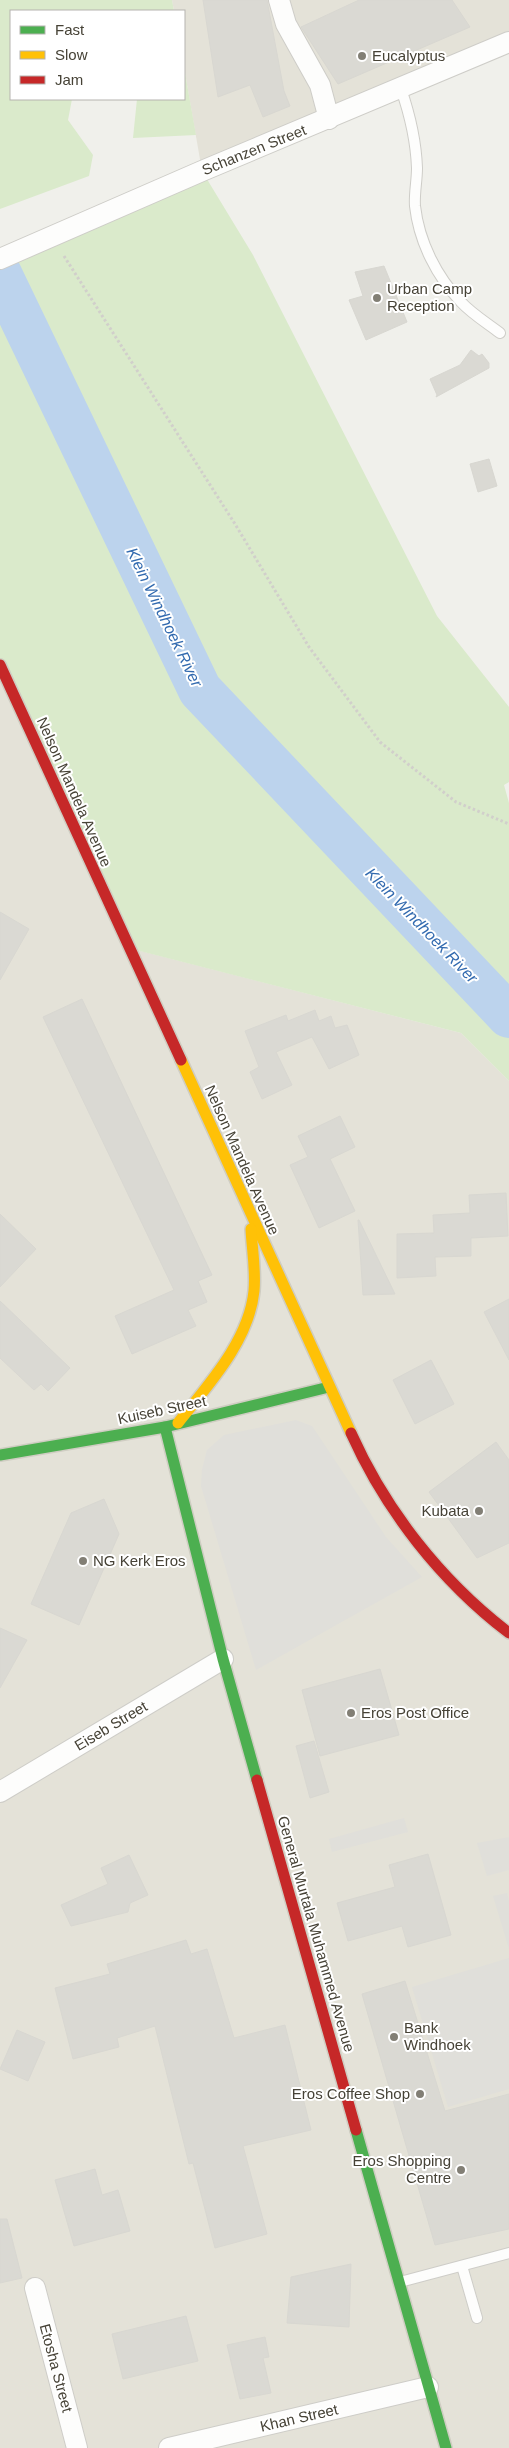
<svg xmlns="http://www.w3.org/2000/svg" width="509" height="2448" viewBox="0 0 509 2448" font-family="Helvetica,sans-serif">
	<rect width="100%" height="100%" fill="#f0f0eb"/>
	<g fill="#e4e2d8">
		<polygon points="172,0 509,0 509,42 202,171 184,67 184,11 174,11"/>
		<polygon points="0,665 133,949 461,1033 509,1081 509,2448 0,2448"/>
	</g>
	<g fill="#daeacb">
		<polygon points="0,0 172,0 174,11 11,11 11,99 72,99 68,120 93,155 89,176 0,209"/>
		<polygon points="184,67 196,135 133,138 137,99 184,99"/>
		<polygon points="202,171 253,255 437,616 509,707 509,782 504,785 509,803 509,1081 461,1033 132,949 0,665 0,260"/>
	</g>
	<g fill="#e0dfda">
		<polygon points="296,1420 312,1426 386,1537 422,1577 256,1670 201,1486 202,1470 207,1450 224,1435"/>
		<polygon points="404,1818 408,1832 332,1852 329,1839"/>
		<polygon points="509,1837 509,1870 487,1876 477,1843"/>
		<polygon points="507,1893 509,1901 509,1949 493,1896"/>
		<polygon points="509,1958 509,2089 448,2107 412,1987"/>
	</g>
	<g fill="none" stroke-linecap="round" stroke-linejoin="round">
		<polyline stroke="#bcd3ed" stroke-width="44" points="0,274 200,690 509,1016"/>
	</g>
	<g fill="#dad9d3" stroke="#d8d7d1">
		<polygon points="203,0 267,0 284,91 290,106 263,117 250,85 218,97"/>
		<polygon points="359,0 452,0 470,27 338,84 301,27"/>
		<polygon points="384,266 407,322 366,340 349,300 363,296 355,272"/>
		<polygon points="471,350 479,356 482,354 489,363 489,368 436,397 437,395 430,379 460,365"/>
		<polygon points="489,459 497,486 478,492 470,464"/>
		<polygon points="0,912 29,929 0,980"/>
		<polygon points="82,999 212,1275 198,1281 207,1302 188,1310 196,1326 132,1354 115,1316 174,1290 43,1017"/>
		<polygon points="315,1010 319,1021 331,1016 335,1028 347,1025 359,1055 329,1069 312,1037 276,1052 292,1085 262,1099 250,1072 259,1067 245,1031 286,1015 288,1021"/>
		<polygon points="340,1116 355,1147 330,1159 355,1211 319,1228 290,1165 308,1157 298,1136"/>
		<polygon points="506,1193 508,1236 471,1238 471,1256 435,1257 436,1276 397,1278 397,1234 434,1233 433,1215 470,1213 469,1195"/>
		<polygon points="0,1214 36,1249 0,1287"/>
		<polygon points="358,1220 359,1220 395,1294 363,1295"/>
		<polygon points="509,1299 509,1360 484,1312"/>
		<polygon points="0,1301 70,1368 48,1391 41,1384 34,1390 0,1358"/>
		<polygon points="431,1360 454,1404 415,1424 393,1380"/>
		<polygon points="496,1442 509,1460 509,1543 477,1558 429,1492"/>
		<polygon points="104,1499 119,1534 79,1625 31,1604 71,1513"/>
		<polygon points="0,1628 27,1640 0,1688"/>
		<polygon points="380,1669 399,1735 320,1756 302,1690"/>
		<polygon points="314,1741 329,1792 310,1798 296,1746"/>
		<polygon points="428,1854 451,1935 408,1947 402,1926 348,1941 337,1903 395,1887 389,1865"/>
		<polygon points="129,1855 148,1895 130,1903 128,1912 71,1926 61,1905 108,1884 101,1868"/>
		<polygon points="186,1940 191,1954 207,1949 234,2038 285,2025 311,2130 243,2146 267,2234 215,2248 193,2163 189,2164 155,2026 117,2038 119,2047 73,2059 55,1988 110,1974 107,1964"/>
		<polygon points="405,1981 445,2111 509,2094 509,2229 435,2245 362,1994"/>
		<polygon points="17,2030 45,2042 28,2081 0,2069"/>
		<polygon points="95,2169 102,2195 118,2190 130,2231 74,2246 55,2180"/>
		<polygon points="0,2219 7,2219 22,2278 0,2283"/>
		<polygon points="351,2264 349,2327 287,2323 291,2277"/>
		<polygon points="186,2316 198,2361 123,2379 112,2334"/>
		<polygon points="265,2337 269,2357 263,2358 271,2393 240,2399 227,2345"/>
	</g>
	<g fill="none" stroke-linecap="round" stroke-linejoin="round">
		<g stroke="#cecdc8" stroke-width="12">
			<g id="lane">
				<path d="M401 89C410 115 416 141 417 168 417 181 414 194 415 206 419 242 437 277 461 302 472 314 487 323 500 333"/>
				<polyline points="462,2266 477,2318"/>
				<polyline points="400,2282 509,2253"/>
			</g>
		</g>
		<g stroke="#cecdc8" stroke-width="22">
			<g id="street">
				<polyline points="279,0 286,24 320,85 329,119"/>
				<polyline points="0,259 202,171 509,42"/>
				<polyline points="0,1792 223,1659"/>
				<polyline points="35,2288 77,2448"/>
				<polyline points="169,2448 428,2387"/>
			</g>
		</g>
		<g stroke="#cfcdc2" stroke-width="14">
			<g id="fast">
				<polyline points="165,1427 223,1659 257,1780"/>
				<polyline points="0,1455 165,1427 329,1387"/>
				<polyline points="356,2130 446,2448"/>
			</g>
		</g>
		<g stroke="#cfcdc2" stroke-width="14">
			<g id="slow">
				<polyline points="181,1060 351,1433"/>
				<path d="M178 1423C208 1385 249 1341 254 1291 256 1270 252 1249 251 1229"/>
			</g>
		</g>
		<g stroke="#cfcdc2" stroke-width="14">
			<g id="jam">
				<polyline points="0,665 181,1060"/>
				<path d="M351 1433C386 1511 441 1581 509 1633"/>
				<polyline points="257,1780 356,2130"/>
			</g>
		</g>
		<polyline stroke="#d1cfcb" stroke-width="3" stroke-dasharray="2.5 2.5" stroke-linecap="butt" points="64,256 235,524 309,647 380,742 456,802 509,824"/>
		<use href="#lane" stroke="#fdfdfc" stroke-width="10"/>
		<use href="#street" stroke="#fdfdfc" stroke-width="20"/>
		<use href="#fast" stroke="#4caf50" stroke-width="11"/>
		<use href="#slow" stroke="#ffc107" stroke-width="11"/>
		<use href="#jam" stroke="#c62828" stroke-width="11"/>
	</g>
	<g fill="#827f75" stroke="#fff" stroke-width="2">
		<circle cx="362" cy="56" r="5"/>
		<circle cx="377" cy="298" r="5"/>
		<circle cx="479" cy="1511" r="5"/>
		<circle cx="83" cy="1561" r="5"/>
		<circle cx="351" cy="1713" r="5"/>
		<circle cx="394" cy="2037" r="5"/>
		<circle cx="420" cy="2094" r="5"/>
		<circle cx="461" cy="2170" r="5"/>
	</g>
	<g text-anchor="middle" stroke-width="4" stroke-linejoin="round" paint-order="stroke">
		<g font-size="15" fill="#464236" stroke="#fff" text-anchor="start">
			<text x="372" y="61">Eucalyptus</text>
			<text x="387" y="294">Urban Camp<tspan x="387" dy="17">Reception</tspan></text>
			<text x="469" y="1516" text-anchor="end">Kubata</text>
			<text x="93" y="1566">NG Kerk Eros</text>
			<text x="361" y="1718">Eros Post Office</text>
			<text x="404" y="2033">Bank<tspan x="404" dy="17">Windhoek</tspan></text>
			<text x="410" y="2099" text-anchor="end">Eros Coffee Shop</text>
			<text x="451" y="2166" text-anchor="end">Eros Shopping<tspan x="451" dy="17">Centre</tspan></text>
		</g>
		<g font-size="15" fill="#464236" stroke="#fff">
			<text transform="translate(254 150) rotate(-22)" y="5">Schanzen Street</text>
			<text transform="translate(74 792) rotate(66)" y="5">Nelson Mandela Avenue</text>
			<text transform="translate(242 1160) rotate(66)" y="5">Nelson Mandela Avenue</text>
			<text transform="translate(162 1410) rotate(-12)" y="5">Kuiseb Street</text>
			<text transform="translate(111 1726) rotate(-31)" y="5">Eiseb Street</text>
			<text transform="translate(316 1934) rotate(74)" y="5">General Murtala Muhammed Avenue</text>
			<text transform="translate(56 2368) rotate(75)" y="5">Etosha Street</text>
			<text transform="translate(299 2418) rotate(-13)" y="5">Khan Street</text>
		</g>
		<g font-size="16" font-style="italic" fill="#326aaf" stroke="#fff">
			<text transform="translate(165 617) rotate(64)" y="6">Klein Windhoek River</text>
			<text transform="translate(422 925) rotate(46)" y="6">Klein Windhoek River</text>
		</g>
	</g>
	<rect x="10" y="10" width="175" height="90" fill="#ffffff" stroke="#b5b3af"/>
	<rect x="20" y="26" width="25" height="8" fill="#4caf50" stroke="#b5b3af"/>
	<text x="55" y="35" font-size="15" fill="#464236">Fast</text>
	<rect x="20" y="51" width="25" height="8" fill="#ffc107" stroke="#b5b3af"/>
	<text x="55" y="60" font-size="15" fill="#464236">Slow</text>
	<rect x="20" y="76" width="25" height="8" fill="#c62828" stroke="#b5b3af"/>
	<text x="55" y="85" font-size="15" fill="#464236">Jam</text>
</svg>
